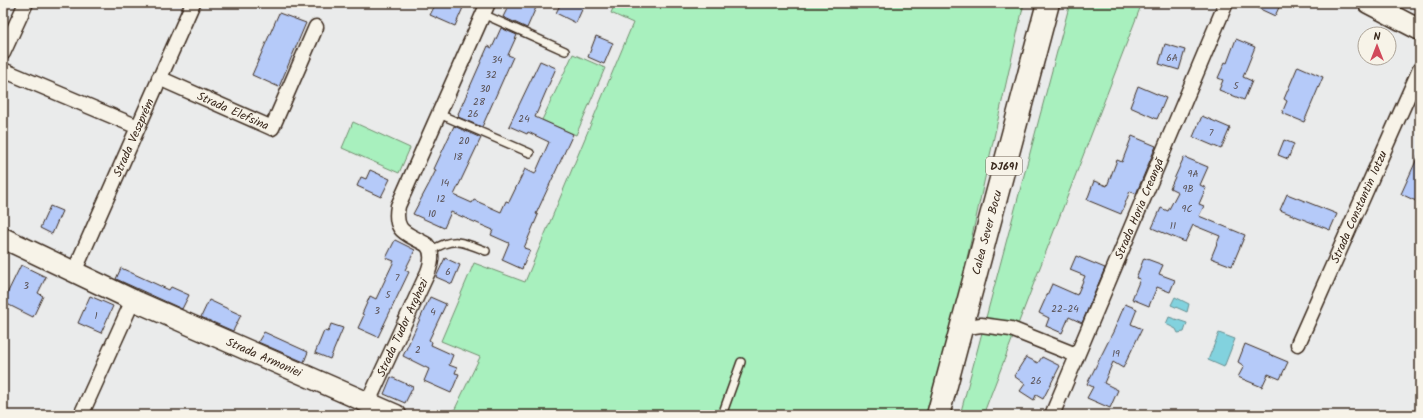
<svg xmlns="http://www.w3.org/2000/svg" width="1423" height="418" viewBox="0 0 1423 418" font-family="Kalam,sans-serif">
	<rect width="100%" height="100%" fill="#eaebeb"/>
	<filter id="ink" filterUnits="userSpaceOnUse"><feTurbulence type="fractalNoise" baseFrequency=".025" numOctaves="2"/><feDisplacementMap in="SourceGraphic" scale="8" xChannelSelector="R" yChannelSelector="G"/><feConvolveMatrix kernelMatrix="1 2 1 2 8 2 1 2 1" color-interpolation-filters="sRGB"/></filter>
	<g filter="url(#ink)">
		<g fill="#a8f0be" stroke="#728d6e">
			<polygon points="615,3 1024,3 932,415 452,415 480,357 441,341 474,263 525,282 633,23 611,13"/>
			<polygon points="1070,3 1142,3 983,415 960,415"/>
			<polygon points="573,54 605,68 576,135 542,120"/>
			<polygon points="353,122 410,148 399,173 342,148"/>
		</g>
		<g fill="#82d2de" stroke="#668f91">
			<polygon points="1175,297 1189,304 1187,312 1171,305"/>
			<polygon points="1169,317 1187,323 1184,332 1178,333 1176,329 1166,324"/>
			<polygon points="1219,333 1235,339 1224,367 1208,360"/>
		</g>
		<g fill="#b5caf9" stroke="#3b2a1e">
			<polygon points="436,3 465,3 455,26 430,15"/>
			<polygon points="510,3 538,3 527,28 503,17"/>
			<polygon points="561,3 585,3 576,23 556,13"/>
			<polygon points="1247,3 1281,3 1275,16"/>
			<polygon points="279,13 306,23 279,87 252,75"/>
			<polygon points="501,28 517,35 508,55 513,57 482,127 458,117 459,115 458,114 488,46 492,48"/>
			<polygon points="596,36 613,43 604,64 588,57"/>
			<polygon points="1236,39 1255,47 1243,77 1252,81 1244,100 1219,90 1223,80 1218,78 1225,62 1227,63"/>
			<polygon points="1165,44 1185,50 1179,70 1159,64"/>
			<polygon points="540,61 556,68 535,117 573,134 536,214 538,215 524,248 530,250 522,269 502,260 509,243 491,235 493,230 451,212 444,228 413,214 429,184 436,170 434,169 454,126 481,138 454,195 472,203 474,200 501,212 506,201 509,202 525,169 535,174 549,142 528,132 527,134 509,126"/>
			<polygon points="1298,66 1323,77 1304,122 1282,113 1287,101 1284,99"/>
			<polygon points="1138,86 1166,98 1157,119 1130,107"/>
			<polygon points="1202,116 1230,128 1221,149 1193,137"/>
			<polygon points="1132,136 1156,146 1136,194 1130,191 1121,214 1087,200 1094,181 1107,186 1117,160 1122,162"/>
			<polygon points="1284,140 1294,144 1288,159 1278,155"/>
			<polygon points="1420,152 1420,193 1416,201 1401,194"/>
			<polygon points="1184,157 1208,167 1200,185 1206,188 1199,204 1204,206 1199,216 1245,235 1232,266 1211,258 1220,236 1193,225 1185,242 1152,228 1161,208 1168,211 1178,192 1170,188"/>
			<polygon points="370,170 390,179 381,197 357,186 361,177 366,179"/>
			<polygon points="1287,194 1337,214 1330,230 1280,210"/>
			<polygon points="50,206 62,211 52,234 40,228"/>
			<polygon points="395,240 415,250 405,270 409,272 378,337 358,328 364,315 362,314 370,296 376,299 394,261 386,258"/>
			<polygon points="1076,256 1105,268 1082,323 1069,317 1062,333 1046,326 1049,318 1039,313 1052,284 1077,295 1085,276 1070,270"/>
			<polygon points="445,258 460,265 452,284 436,277"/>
			<polygon points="1144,258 1163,265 1159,274 1175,280 1170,292 1157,287 1149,306 1132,299 1140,279 1136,278"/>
			<polygon points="21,265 46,277 38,293 43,296 33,317 3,302"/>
			<polygon points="121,268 169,290 171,287 189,295 182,309 116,279"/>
			<polygon points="90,296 113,306 101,333 78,323"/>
			<polygon points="430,297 446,304 429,340 432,342 431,345 453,355 449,365 457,368 455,373 459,374 451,393 424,381 429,369 403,356"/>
			<polygon points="209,300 241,315 233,331 201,317"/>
			<polygon points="1125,304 1137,309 1131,324 1142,329 1123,368 1113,362 1104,383 1118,390 1110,408 1087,398 1093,387 1087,384 1114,330"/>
			<polygon points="331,324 343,328 330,359 315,353 324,331 328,332"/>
			<polygon points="264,332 308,352 304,362 258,342"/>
			<polygon points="1245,344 1288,362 1280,379 1268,374 1262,387 1238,377 1244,366 1238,362"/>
			<polygon points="1026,357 1038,363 1042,357 1060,366 1043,399 1036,395 1034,400 1020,391 1025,384 1014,376"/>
			<polygon points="391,377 413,387 405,403 384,394"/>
		</g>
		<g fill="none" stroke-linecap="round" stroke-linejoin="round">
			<g stroke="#3b2a1e" stroke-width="10">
				<g id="lane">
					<polyline points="483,14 565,51"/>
					<polyline points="439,114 530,153"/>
					<path d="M431 251C453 236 464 242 486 251"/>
					<polyline points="722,415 741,362"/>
				</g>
			</g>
			<g stroke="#3b2a1e" stroke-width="17">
				<g id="street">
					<polyline points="3,53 26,3"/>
					<polyline points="3,70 138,127"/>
					<path id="s1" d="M159 78 272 128 316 27"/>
					<path id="s2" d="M74 272 193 3"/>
					<polyline points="961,328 981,325 1011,329 1076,355"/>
					<path id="s3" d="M1298 344 1420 69"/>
					<path id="s4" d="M368 402 428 272C431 264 434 253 427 245 408 233 393 234 398 206L488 3"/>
					<polyline points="81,415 133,300"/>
					<path id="s5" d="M1052 415 1226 3"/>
				</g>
			</g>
			<g stroke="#3b2a1e" stroke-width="23">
				<g id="secondary">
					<polyline points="1368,3 1420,30"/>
					<path id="s6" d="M3 238 133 300 396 415"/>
				</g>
			</g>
			<g stroke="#3b2a1e" stroke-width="25">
				<g id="primary">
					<path id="s7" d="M938 415 1048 3"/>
				</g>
			</g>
			<use href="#lane" stroke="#f7f3e8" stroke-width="7"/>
			<use href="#street" stroke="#f7f3e8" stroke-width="14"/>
			<use href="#secondary" stroke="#f7f3e8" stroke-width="20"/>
			<use href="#primary" stroke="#f7f3e8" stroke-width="22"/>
		</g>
	</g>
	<g text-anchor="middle" stroke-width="3.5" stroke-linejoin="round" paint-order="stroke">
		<g font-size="10" fill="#5a5255">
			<text x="1172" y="61">6A</text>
			<text x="497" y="63">34</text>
			<text x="491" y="78">32</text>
			<text x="1236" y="89">5</text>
			<text x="485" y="92">30</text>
			<text x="479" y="105">28</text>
			<text x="473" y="117">26</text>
			<text x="524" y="122">24</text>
			<text x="1211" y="136">7</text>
			<text x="464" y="144">20</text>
			<text x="458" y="160">18</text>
			<text x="1193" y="177">9A</text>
			<text x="445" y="186">14</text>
			<text x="1188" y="192">9B</text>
			<text x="441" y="202">12</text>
			<text x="1187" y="212">9C</text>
			<text x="432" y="217">10</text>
			<text x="1173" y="229">11</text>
			<text x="448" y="275">6</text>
			<text x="397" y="281">7</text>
			<text x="26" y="289">3</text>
			<text x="388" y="298">5</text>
			<text x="1065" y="312">22-24</text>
			<text x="377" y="314">3</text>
			<text x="433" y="315">4</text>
			<text x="96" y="319">1</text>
			<text x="418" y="353">2</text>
			<text x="1116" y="357">19</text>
			<text x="1036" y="384">26</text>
		</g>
		<rect fill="#f7f3e8" stroke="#73665b" stroke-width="1" x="986" y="157" width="36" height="18" rx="3"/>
		<g font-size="11" font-weight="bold" fill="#3b2a1e">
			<text x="1004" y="170">DJ691</text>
		</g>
		<g font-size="12" fill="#3b2a1e" stroke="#f7f3e8">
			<text dy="4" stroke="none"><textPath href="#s1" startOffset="81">Strada Elefsina</textPath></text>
			<text dy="4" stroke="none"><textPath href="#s2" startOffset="147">Strada Veszprém</textPath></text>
			<text dy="4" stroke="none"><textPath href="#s3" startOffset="150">Strada Constantin Iotzu</textPath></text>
			<text dy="4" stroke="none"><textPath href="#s5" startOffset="224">Strada Horia Creangă</textPath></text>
			<text dy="4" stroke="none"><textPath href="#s7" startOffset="189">Calea Sever Bocu</textPath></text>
			<text dy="4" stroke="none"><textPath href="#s4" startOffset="82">Strada Tudor Arghezi</textPath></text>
			<text dy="4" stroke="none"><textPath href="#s6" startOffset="287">Strada Armoniei</textPath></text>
		</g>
	</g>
	<rect width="1423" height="418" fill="none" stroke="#f7f3e8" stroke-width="16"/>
	<rect x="8" y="8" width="1407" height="402" fill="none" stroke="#3b2a1e" stroke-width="1.5" filter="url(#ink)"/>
	<g transform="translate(1377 46)"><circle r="19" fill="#f7f3e8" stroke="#aca397"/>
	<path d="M0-3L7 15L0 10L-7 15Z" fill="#d1495b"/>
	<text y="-6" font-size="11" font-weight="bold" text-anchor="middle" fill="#3b2a1e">N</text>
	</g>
</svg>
